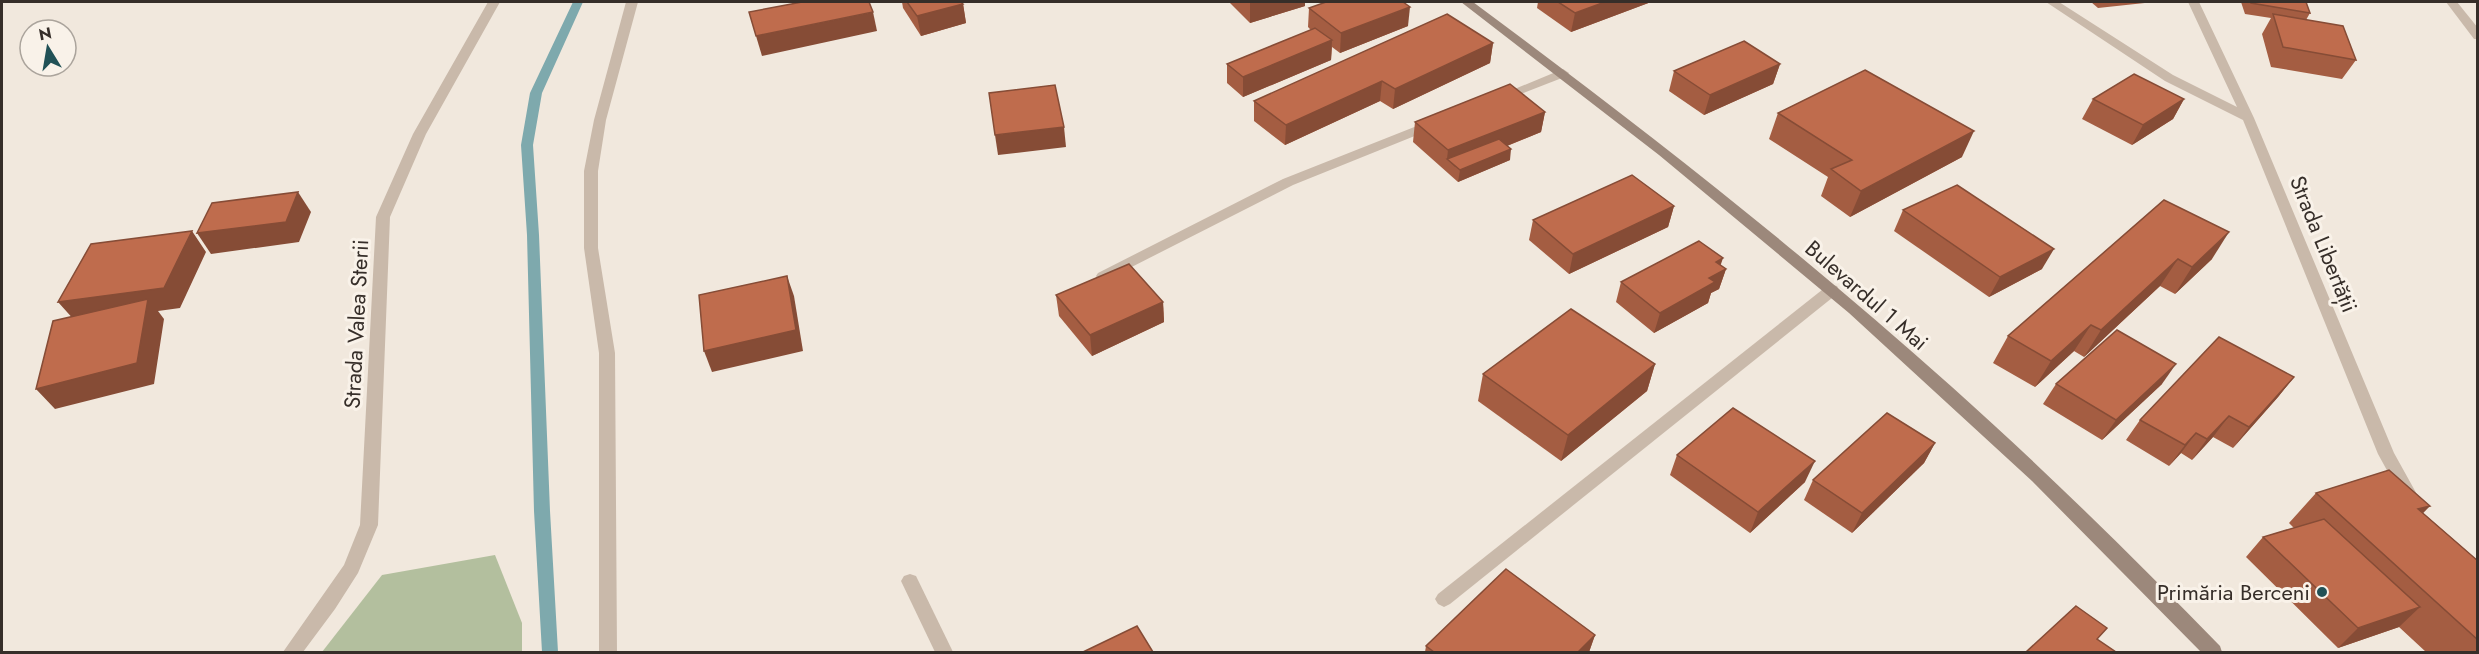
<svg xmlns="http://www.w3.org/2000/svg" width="2479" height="654" viewBox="0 0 2479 654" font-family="Jost,sans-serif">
	<rect width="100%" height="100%" fill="#f1e8dd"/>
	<polygon fill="#b3bf9e" points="495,555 522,623 522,652 322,652 382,575"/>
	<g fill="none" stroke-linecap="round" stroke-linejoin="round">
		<polygon fill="#7ea9ad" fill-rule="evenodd" points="573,2 583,2 542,93 533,145 539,235 550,511 558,652 542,652 534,511 527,235 521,145 530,93"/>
		<g fill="#c9b9aa" fill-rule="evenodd">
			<polygon points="488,2 500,2 426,134 390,217 378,525 358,573 335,609 303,652 283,652 344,565 360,525 376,217 413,134"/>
			<polygon points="626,2 638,2 606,120 598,171 598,248 615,353 617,652 599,652 599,353 584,248 584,171 594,120"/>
			<polygon points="2046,2 2059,2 2173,75 2237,107 2188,2 2199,2 2254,118 2394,453 2419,498 2417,503 2411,505 2405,503 2378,454 2243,120 2165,81"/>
			<polygon points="2446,2 2457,2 2478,28 2478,39 2474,39"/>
			<polygon points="1563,69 1569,73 1567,76 1503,101 1499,102 1493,98"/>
			<polygon points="1432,120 1438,124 1437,127 1293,185 1108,279 1098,279 1096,276 1098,273 1283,179"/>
			<polygon points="1832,285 1837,286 1839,290 1837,294 1450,604 1444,607 1438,604 1435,599 1438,594 1827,286"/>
			<polygon points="910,574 916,576 953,652 935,652 901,581 904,576"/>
		</g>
		<path fill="#9c887b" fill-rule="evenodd" d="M1461 2H1473C1638 124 1799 250 1952 387 2045 470 2133 557 2220 646L2222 652H2201L2032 481 1849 313 1659 155Z"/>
	</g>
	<g fill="#a45d42">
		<polygon points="902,2 962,2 963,4 966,23 921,36 903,8"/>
		<polygon points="1230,2 1305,2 1305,6 1250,23 1230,3"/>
		<polygon points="1538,2 1651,2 1571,32 1537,8"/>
		<polygon points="2091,2 2154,2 2098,8"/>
		<polygon points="2241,2 2306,2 2310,13 2306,20 2356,60 2342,79 2271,67 2262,34 2271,18 2245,14"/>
		<polygon points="1309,8 1408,26 1340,53 1332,47 1331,60 1243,97 1227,83 1227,64 1311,30 1308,27"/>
		<polygon points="1493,43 1490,63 1393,109 1380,101 1285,145 1254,121 1254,101"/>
		<polygon points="1780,64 1773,84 1704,115 1669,91 1674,71"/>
		<polygon points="2093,99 2184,99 2173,119 2132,145 2082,119"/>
		<polygon points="1545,112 1541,132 1507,146 1510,160 1458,182 1413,142 1415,122"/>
		<polygon points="1778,113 1962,157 1850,217 1821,196 1828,177 1769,139"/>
		<polygon points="2164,200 2212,259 2175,294 2160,286 2084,357 2074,351 2035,387 1993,363 2008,336"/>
		<polygon points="1674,206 1668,227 1569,274 1529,240 1533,220"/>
		<polygon points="1903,210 2042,269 1989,297 1894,231"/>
		<polygon points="1726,269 1719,289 1711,293 1708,303 1654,333 1616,302 1621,282"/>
		<polygon points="1056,295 1163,302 1164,322 1092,356 1059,316"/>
		<polygon points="1655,364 1647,391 1561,461 1478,401 1483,374"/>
		<polygon points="2294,377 2278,397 2233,448 2213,437 2192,460 2181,453 2169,466 2126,440 2140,420"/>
		<polygon points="2056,384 2162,384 2102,440 2043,404"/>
		<polygon points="1935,443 1924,463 1852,533 1804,500 1813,480"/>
		<polygon points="1677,455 1805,482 1750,533 1670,475"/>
		<polygon points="2316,493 2423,513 2478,561 2478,652 2426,652 2399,627 2338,648 2246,557 2263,537 2294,528 2289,523"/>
		<polygon points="1595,635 1589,652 1425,652 1426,646"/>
	</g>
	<g fill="#864c36">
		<polygon points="1256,2 1305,2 1305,6 1250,23 1250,3"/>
		<polygon points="1605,2 1651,2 1571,32 1575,13"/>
		<polygon points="963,4 966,23 921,36 917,16"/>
		<polygon points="1410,7 1408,26 1340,53 1341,33"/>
		<polygon points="873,12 877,31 762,56 756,36"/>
		<polygon points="1332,40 1331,60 1243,97 1243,77"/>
		<polygon points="1493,43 1490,63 1393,109 1395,89"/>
		<polygon points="1780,64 1773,84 1704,115 1710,95"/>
		<polygon points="1382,81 1380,101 1285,145 1286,125"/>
		<polygon points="2184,99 2173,119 2132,145 2143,125"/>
		<polygon points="1545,112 1541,132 1455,167 1447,159 1448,150"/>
		<polygon points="1064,127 1066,147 998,155 995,135"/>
		<polygon points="1974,131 1962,157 1850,217 1861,191"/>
		<polygon points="1511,149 1510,160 1458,182 1460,170"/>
		<polygon points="298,192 311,212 299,242 211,254 197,233"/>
		<polygon points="1674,206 1668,227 1569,274 1573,254"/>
		<polygon points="192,231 206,252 180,308 158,311 164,319 154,384 55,409 36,389 76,322 58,302"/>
		<polygon points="2229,232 2212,259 2175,294 2192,267"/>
		<polygon points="2054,249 2042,269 1989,297 2000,277"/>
		<polygon points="1723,258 1718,273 1726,269 1719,289 1711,293 1708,303 1654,333 1660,313 1716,262"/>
		<polygon points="2178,259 2160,286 2084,357 2101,330"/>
		<polygon points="787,276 794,296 803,351 712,372 704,351"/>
		<polygon points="1163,302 1164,322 1092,356 1090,335"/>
		<polygon points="2091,325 2074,351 2035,387 2051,361"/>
		<polygon points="1655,364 1647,391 1561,461 1568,435"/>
		<polygon points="2176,364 2162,384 2102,440 2116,420"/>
		<polygon points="2294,377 2278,397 2233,448 2249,427"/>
		<polygon points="2229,416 2213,437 2192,460 2207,439"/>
		<polygon points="2196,433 2181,453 2169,466 2185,445"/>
		<polygon points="1935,443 1924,463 1852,533 1862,513"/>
		<polygon points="1815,461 1805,482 1750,533 1758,512"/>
		<polygon points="2430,506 2401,536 2418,509"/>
		<polygon points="2420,607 2399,627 2338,648 2358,628"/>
		<polygon points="1595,635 1589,652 1578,652"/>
	</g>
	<g fill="#bf6c4d" stroke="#864c36" stroke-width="1.5">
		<polygon points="802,2 869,2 873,12 756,36 749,12"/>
		<polygon points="907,2 961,2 963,4 917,16"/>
		<polygon points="1326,2 1403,2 1410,7 1341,33 1309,8"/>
		<polygon points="1558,2 1605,2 1575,13"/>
		<polygon points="2251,2 2306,2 2310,13 2251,3"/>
		<polygon points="1447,14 1493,43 1395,89 1382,81 1286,125 1254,101"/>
		<polygon points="2273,14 2343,26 2356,60 2283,47"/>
		<polygon points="1315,28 1332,40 1243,77 1227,64"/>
		<polygon points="1744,41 1780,64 1710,95 1674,71"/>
		<polygon points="1865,70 1974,131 1861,191 1831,169 1852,160 1778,113"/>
		<polygon points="2134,74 2184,99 2143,125 2093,99"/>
		<polygon points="1510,84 1545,112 1448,150 1415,122"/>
		<polygon points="1055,85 1064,127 995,135 989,93"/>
		<polygon points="1499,139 1511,149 1460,170 1447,159"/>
		<polygon points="1632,175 1674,206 1573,254 1533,220"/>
		<polygon points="1957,185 2054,249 2000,277 1903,210"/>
		<polygon points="298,192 286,222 197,233 212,203"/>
		<polygon points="2164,200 2229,232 2192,267 2178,259 2101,330 2091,325 2051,361 2008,336"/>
		<polygon points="192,231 164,288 58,302 91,244"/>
		<polygon points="1699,241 1723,258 1716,262 1726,269 1709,278 1715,282 1660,313 1621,282"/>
		<polygon points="1129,264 1163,302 1090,335 1056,295"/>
		<polygon points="787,276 796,330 704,351 699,295"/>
		<polygon points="148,299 137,363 36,389 53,321"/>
		<polygon points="1571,309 1655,364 1568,435 1483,374"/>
		<polygon points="2117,330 2176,364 2116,420 2056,384"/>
		<polygon points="2219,337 2294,377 2249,427 2229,416 2207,439 2196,433 2185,445 2140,420"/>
		<polygon points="1733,408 1815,461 1758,512 1677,455"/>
		<polygon points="1887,413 1935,443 1862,513 1813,480"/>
		<polygon points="2389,470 2430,506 2418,509 2478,561 2478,640 2316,493"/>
		<polygon points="2324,519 2420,607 2358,628 2263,537"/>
		<polygon points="1506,569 1595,635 1578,652 1434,652 1426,646"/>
		<polygon points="2076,606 2107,628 2097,639 2116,652 2026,652"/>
		<polygon points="1137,626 1153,652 1083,652"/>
	</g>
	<circle fill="#215156" stroke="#f9f2e9" stroke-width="2" cx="2322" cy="592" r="6"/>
	<g text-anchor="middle" stroke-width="6" stroke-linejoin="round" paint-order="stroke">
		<g font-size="22" fill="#362e29" stroke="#f9f2e9">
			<text transform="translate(2324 244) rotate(68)" y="8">Strada Libertății</text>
			<text transform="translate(1867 295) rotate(41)" y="8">Bulevardul 1 Mai</text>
			<text transform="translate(356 324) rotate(-87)" y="8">Strada Valea Sterii</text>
		</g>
		<g font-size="22" fill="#362e29" stroke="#f9f2e9" text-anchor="end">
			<text x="2310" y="600">Primăria Berceni</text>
		</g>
	</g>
	<rect width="2479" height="654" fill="none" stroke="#362e29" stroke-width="6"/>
	<g transform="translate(48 48) rotate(349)"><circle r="28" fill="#f9f2e9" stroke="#aba49c" stroke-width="1.5"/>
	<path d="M0-4.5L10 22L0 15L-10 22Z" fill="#215156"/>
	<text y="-9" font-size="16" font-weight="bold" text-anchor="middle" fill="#362e29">N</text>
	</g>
</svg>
